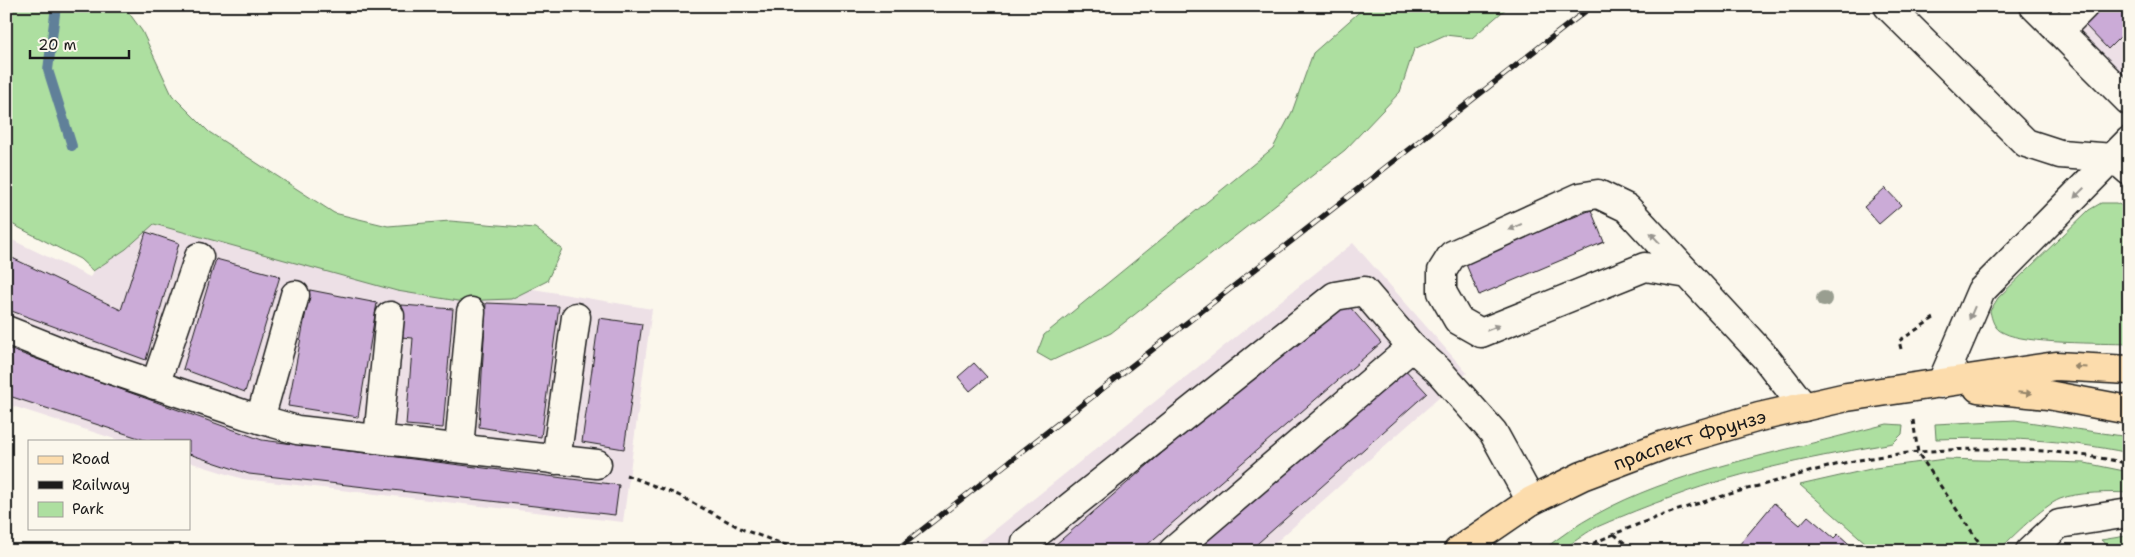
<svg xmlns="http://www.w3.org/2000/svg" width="2135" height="557" viewBox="0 0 2135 557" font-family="'Shantell Sans',sans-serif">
	<rect width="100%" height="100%" fill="#fbf7ec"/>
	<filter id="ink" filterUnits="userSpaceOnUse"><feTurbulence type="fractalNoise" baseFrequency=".02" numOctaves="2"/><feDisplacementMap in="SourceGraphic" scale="10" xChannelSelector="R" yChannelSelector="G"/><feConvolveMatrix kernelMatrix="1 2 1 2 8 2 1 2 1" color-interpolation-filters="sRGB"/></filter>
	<g filter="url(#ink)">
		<g fill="#ede0e6">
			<polygon points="2045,6 2129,6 2129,74 2123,80"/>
			<polygon points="130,221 652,309 623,522 243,479 189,462 189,441 121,441 6,404 6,237 90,277"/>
			<polygon points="1353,243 1467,373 1266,551 982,551 976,545"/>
		</g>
		<g fill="#addfa0" stroke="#647e5e">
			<polygon points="6,6 124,6 142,31 172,95 209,132 334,213 388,226 450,221 535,228 562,249 547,281 511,299 458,301 397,291 154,224 126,249 93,271 80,259 6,221"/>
			<polygon points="1366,6 1509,6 1472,38 1445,35 1414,49 1400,92 1345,150 1111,333 1051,361 1037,353 1044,335 1273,148 1292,112 1313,53"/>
			<path d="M2101 203H2116L2129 209V344C2101 343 2025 344 2004 333 1994 329 1992 320 1990 311L1998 298 2089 210Z"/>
			<path d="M2015 420 2129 437V453C2064 439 2001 437 1936 439L1935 424Z"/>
			<path d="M1887 424 1903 425 1902 434 1893 443C1819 456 1745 470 1675 496 1649 505 1622 516 1597 527 1575 538 1570 551 1542 551 1611 494 1695 472 1779 451 1815 443 1851 433 1887 424Z"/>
			<path d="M1945 459 2085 463 2129 472V493C2111 492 2077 492 2060 499 2043 506 2012 537 1998 551H1875L1800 485 1875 468Z"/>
			<polygon points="2126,536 2129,537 2129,551 2114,551 2101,540"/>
		</g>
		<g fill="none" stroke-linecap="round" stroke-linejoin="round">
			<polyline stroke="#618099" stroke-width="10" points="56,6 48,70 72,146"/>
		</g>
		<g fill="#cbabd7" stroke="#1c1c1c">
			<polygon points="2104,6 2129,6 2129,28 2108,49 2085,25"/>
			<polygon points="1885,188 1901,205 1879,224 1864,207"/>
			<polygon points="1591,210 1604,242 1479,295 1465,262"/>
			<polygon points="146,232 179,243 146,360 6,309 6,255 121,310"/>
			<polygon points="216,259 280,276 245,392 183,369"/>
			<polygon points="310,290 377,303 358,417 288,406"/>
			<polygon points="1342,298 1381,343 1140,551 1048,551"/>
			<polygon points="486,303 559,306 541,437 479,427"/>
			<polygon points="402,305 453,309 443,428 406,425 413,338 400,337"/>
			<polygon points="599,318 642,324 624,449 582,442"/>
			<polygon points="6,348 262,440 619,485 615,515 249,474 189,454 189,441 148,441 6,395"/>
			<polygon points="974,363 987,377 970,391 958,377"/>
			<polygon points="1400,364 1427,393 1249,551 1189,551"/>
			<polygon points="1774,503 1800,525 1808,516 1834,538 1838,534 1857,551 1734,551"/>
		</g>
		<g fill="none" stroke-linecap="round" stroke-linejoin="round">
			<g stroke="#1c1c1c" stroke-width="31">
				<g id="minor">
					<polyline points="1888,6 2026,143 2060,154 2114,158 2129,171"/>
					<polyline points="2034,6 2129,101"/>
					<polyline points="2059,31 2084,6"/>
					<polyline points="1688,274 1645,267 1481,333 1458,320 1442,292 1442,271 1452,255 1580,197 1598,194 1627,208 1765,357 1804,407"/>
					<polyline points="6,330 79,359 246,415 297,430 597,464"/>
					<polyline points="1941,384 1981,291 2129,141"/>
					<polyline points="155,385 199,257"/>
					<polyline points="260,419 295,295"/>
					<polyline points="378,439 390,316"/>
					<polyline points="459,448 471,312"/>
					<polyline points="556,460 576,317"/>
					<polyline points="1025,551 1026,542 1335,296 1364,291 1412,347 1438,370 1493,432 1531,501"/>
					<polyline points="1173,551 1412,347"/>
					<polyline points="2030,551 2059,524 2129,513"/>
				</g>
			</g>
			<g stroke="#1c1c1c" stroke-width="31">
				<g id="major">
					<polyline points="1978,388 2048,395 2129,410"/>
					<path id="s1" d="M1458 551 1531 501 1582 476 1664 445 1759 417 1847 397 2056 366 2129 370"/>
				</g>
			</g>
			<g stroke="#1c1c1c" stroke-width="3" stroke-dasharray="5 4" stroke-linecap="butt">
				<polyline points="1901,349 1899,341 1934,318"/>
				<polyline points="1913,420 1918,453 1985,551"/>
				<polyline points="626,475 678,495 744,530 802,551"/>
				<polyline points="1614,534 1634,551"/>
				<path d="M1577 551C1636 522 1699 502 1762 485 1793 477 1823 467 1854 461 1936 445 2047 444 2129 464"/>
			</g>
			<use href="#minor" stroke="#fbf7ec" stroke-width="28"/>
			<use href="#major" stroke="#fcdcac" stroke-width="28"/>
			<g stroke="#1c1c1c" stroke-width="5.5">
				<polyline id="rail" points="895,551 1592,6"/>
			</g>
			<use href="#rail" stroke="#fbf7ec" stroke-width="4" stroke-dasharray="11" stroke-linecap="butt"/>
		</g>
		<circle fill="#999e90" cx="1824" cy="299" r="8"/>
		<defs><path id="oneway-solid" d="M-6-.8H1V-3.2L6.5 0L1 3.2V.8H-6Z" transform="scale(1.25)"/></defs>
		<g fill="#97948e">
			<use href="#oneway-solid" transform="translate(2079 193) rotate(135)"/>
			<use href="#oneway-solid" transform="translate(1515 227) rotate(156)"/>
			<use href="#oneway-solid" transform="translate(1655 238) rotate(-133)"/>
			<use href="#oneway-solid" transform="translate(1972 313) rotate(113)"/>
			<use href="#oneway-solid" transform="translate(1493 328) rotate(-22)"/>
		</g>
		<g fill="#97866b">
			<use href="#oneway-solid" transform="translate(2080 367) rotate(-177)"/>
			<use href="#oneway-solid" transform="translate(2025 393) rotate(6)"/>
		</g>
	</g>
	<g text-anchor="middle" stroke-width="5" stroke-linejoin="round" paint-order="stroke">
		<g font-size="19" fill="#1c1c1c" stroke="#fbf7ec">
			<text dy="7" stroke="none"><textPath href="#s1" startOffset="259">праспект Фрунзэ</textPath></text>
		</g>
	</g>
	<rect width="2135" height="557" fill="none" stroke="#fbf7ec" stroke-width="25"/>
	<rect x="12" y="12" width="2110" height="532" fill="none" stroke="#1c1c1c" stroke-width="2" filter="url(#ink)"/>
	<rect x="28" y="440" width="162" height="90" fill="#fbf7ec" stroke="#a29f99"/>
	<rect x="38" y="456" width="25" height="8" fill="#fcdcac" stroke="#a29f99"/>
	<text x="72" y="464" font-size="15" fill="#1c1c1c">Road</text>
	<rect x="38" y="481" width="25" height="8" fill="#1c1c1c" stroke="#a29f99"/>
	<text x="72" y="490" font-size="15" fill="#1c1c1c">Railway</text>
	<rect x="38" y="502" width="25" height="15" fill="#addfa0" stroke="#a29f99"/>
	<text x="72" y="514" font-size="15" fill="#1c1c1c">Park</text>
	<path d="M30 50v8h99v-8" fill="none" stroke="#1c1c1c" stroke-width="2.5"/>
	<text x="38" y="50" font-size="15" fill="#1c1c1c" stroke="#fbf7ec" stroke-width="4" paint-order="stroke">20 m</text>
</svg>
